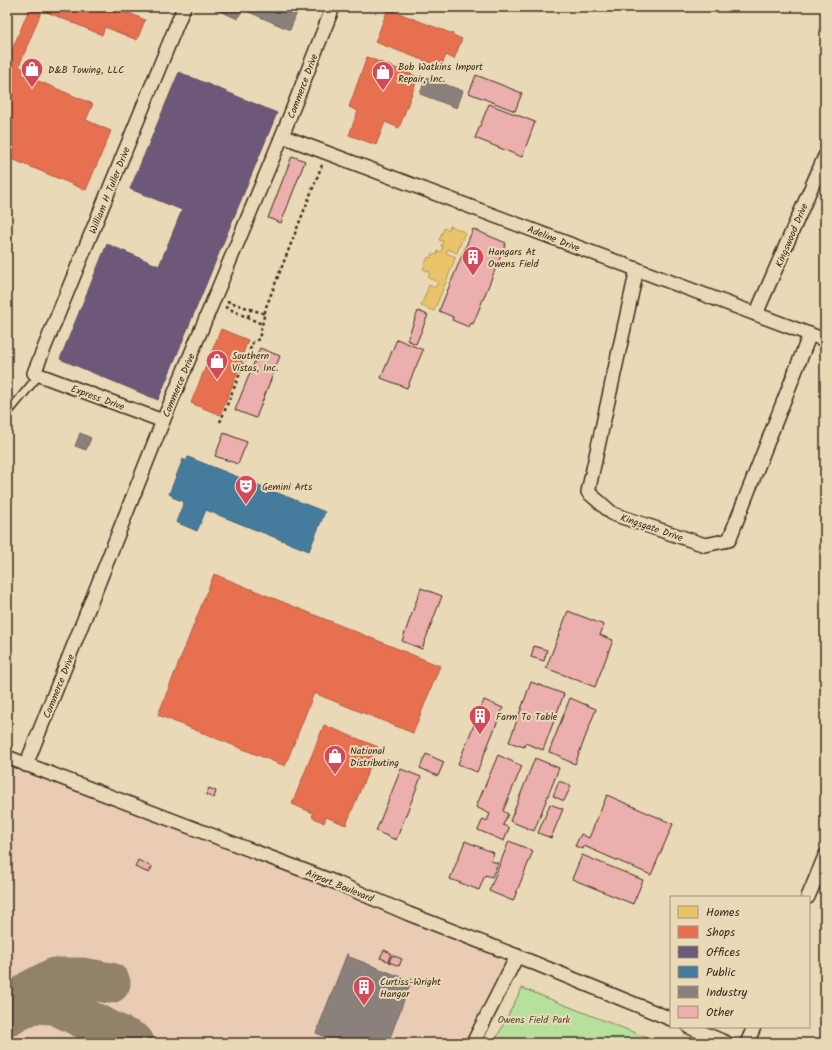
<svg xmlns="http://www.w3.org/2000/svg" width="832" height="1050" viewBox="0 0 832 1050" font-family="Kalam,sans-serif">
	<rect width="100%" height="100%" fill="#ead9b6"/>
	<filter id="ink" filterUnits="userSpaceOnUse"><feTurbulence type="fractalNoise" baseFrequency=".025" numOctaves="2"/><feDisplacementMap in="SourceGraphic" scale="8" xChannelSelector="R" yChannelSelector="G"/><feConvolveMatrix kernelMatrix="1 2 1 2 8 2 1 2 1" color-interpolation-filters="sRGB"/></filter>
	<g filter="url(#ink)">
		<polygon fill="#eaccb4" points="7,757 517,956 473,1043 7,1043"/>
		<polygon fill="#b7e09c" stroke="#79855d" points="522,988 658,1042 660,1043 494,1043"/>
		<polygon fill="#e9c46a" stroke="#b59653" points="450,226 465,232 457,253 448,249 446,253 456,257 434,311 421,306 429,285 435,288 438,282 428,278 430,272 423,269 428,257 431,258 432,254 437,255 438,251 441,252 443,246 441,246 443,241 439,240 444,228 448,230"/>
		<g fill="#e76f51" stroke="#b35a42">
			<polygon points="30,7 116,7 145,20 137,40 105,27 102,35 42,10 19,66 24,69 22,74 93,104 86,120 111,131 86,190 7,157 7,62"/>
			<polygon points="388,9 453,34 453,35 462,39 454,59 446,55 441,67 375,42"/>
			<polygon points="367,57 418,77 399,128 385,122 376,145 349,135 358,111 349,107"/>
			<polygon points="221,329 248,340 241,359 243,360 220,415 191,403"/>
			<polygon points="214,574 440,666 413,733 314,693 285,766 158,715"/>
			<polygon points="324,725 378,747 346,825 326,817 324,823 312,817 313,813 292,804"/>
		</g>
		<polygon fill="#6d597a" stroke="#5e4b5e" points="179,72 277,113 158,400 60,359 107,244 159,266 182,210 130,189"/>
		<polygon fill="#457b9d" stroke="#426377" points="188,457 325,512 309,551 206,510 197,531 176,522 184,502 172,497 173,496 169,494 183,459 186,461"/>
		<g fill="#8a817c" stroke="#726760">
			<polygon points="210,7 299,7 290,30 242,9 238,19"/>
			<polygon points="426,77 463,91 457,108 420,94"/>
			<polygon points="80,433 91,438 86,450 75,446"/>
			<polygon points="347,954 348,954 347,956 409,980 410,978 412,979 388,1043 340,1043 316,1033"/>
		</g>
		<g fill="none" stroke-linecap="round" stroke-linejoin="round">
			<g stroke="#92826a" stroke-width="41">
				<polyline points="18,1004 30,991 55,978 82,978 110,983"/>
				<polyline points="7,1016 32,1003 55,1004 134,1043"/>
			</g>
		</g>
		<g fill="#ebafae" stroke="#3b2a1e">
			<polygon points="476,75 522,93 515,111 469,93"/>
			<polygon points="489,104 535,122 522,157 475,138"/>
			<polygon points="292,156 305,161 281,223 268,218"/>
			<polygon points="473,229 506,243 473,324 471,323 469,327 452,320 453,317 439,311"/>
			<polygon points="418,311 428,315 416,344 407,340"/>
			<polygon points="397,339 423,350 407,388 381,378"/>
			<polygon points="260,348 280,356 256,418 235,410"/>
			<polygon points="224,433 247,442 238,464 215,456"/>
			<polygon points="421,588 442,596 422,649 402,641"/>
			<polygon points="568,611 604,625 600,635 613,640 595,687 546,668"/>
			<polygon points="534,646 547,650 544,661 531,657"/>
			<polygon points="531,682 564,694 543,750 525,743 524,747 509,742"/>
			<polygon points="570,698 596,709 575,764 561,758 561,756 549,752"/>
			<polygon points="484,700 503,708 477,772 458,764"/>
			<polygon points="426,754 444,762 438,776 420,768"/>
			<polygon points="498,755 522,766 503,811 508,814 503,825 509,828 504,841 478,830 483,819 487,821 490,814 476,807"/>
			<polygon points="535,758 559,768 534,831 510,821"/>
			<polygon points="401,769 421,777 396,840 376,831"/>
			<polygon points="559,781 571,786 564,801 553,796"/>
			<polygon points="209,788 216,791 214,798 206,795"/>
			<polygon points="607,795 673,824 651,875 584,846 583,849 575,846 581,834 589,838"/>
			<polygon points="550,804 563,809 551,838 538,833"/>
			<polygon points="465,841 494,853 491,861 498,863 492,877 485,875 479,890 450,879"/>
			<polygon points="509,841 533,851 513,901 489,891"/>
			<polygon points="582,855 643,880 633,904 572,879"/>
			<polygon points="138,860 152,867 149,873 135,867"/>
			<polygon points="384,950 391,953 388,961 380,958"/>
			<polygon points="392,955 402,959 399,966 389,962"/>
		</g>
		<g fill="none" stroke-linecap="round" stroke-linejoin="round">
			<g stroke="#3b2a1e" stroke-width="10">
				<polyline id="lane" points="7,414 39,375"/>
			</g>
			<g stroke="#3b2a1e" stroke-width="16">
				<g id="street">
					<polyline points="282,136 825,340"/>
					<polyline points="637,269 588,492 613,514 705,545 729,540 810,334"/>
					<polyline points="756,314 825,156"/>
					<polyline points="163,421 34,373 184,7"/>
					<polyline points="7,757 337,883 409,914 517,956 671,1019"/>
					<polyline points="26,765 163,421 282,136 333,7"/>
					<polyline points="808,897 825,856"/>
					<polyline points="689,1027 727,1043"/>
					<polyline points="473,1043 517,956"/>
					<polyline points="747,1043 754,1027"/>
				</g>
			</g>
			<g stroke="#3b2a1e" stroke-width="2.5" stroke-dasharray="3 3" stroke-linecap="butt">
				<polyline points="227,301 265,314"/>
				<polyline points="225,307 262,324"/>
				<polyline points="248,317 251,309"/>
				<polyline points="220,422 253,342 259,339 266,307 322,165"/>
			</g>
			<use href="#lane" stroke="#ead9b6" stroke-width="7"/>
			<use href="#street" stroke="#ead9b6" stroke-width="13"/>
		</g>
	</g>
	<defs>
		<g id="shop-pin" transform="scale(1.15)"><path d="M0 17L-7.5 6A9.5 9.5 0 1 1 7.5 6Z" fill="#d1495b" stroke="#ead9b6"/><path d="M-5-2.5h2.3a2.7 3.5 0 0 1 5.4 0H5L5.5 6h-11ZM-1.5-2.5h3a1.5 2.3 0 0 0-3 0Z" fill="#fff"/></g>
		<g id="building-pin" transform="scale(1.15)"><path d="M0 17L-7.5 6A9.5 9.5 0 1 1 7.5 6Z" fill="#d1495b" stroke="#ead9b6"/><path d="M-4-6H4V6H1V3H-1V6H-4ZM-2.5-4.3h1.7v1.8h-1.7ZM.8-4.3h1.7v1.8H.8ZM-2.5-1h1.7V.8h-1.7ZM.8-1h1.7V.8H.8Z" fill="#fff"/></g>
		<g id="theatre-pin" transform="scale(1.15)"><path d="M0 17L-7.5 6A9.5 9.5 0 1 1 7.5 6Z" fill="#d1495b" stroke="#ead9b6"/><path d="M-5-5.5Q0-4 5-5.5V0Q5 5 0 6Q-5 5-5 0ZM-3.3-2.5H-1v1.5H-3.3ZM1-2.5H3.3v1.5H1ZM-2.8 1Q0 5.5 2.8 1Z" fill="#fff"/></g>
	</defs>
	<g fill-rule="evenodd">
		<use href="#shop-pin" x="32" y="69"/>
		<use href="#shop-pin" x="383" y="72"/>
		<use href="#building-pin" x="473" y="257"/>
		<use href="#shop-pin" x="217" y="361"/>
		<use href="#theatre-pin" x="246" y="486"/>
		<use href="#building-pin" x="480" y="716"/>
		<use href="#shop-pin" x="335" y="756"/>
		<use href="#building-pin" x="364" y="987"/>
	</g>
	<g text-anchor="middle" stroke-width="4" stroke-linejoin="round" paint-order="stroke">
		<g font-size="10" fill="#3b2a1e" stroke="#ead9b6" text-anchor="start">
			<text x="398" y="70">Bob Watkins Import<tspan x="398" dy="12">Repair, Inc.</tspan></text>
			<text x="48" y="73">D&amp;B Towing, LLC</text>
			<text x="488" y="255">Hangars At<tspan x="488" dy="12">Owens Field</tspan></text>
			<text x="232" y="359">Southern<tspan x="232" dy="12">Vistas, Inc.</tspan></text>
			<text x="262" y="490">Gemini Arts</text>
			<text x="496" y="720">Farm To Table</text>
			<text x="350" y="754">National<tspan x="350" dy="12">Distributing</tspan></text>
			<text x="380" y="985">Curtiss-Wright<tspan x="380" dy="12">Hangar</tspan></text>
		</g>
		<g font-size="10" fill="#3b2a1e" stroke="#ead9b6">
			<text transform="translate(302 86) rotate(-69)" y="4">Commerce Drive</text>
			<text transform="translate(109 190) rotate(-68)" y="4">William H Tuller Drive</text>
			<text transform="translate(791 235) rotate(-67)" y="4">Kingswood Drive</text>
			<text transform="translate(554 238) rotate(21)" y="4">Adeline Drive</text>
			<text transform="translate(178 385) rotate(-67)" y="4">Commerce Drive</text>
			<text transform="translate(98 397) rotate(20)" y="4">Express Drive</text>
			<text transform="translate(652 527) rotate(19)" y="4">Kingsgate Drive</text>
			<text transform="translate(58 686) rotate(-68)" y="4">Commerce Drive</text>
			<text transform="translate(340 885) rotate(22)" y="4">Airport Boulevard</text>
		</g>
		<g font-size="10" fill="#4e4531" stroke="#ead9b6">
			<text x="534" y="1023">Owens Field Park</text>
		</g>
	</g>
	<rect width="832" height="1050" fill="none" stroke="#ead9b6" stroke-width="24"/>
	<rect x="12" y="12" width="808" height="1026" fill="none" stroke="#3b2a1e" stroke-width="1.5" filter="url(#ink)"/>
	<rect x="670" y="896" width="140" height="132" fill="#ead9b6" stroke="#a49379"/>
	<rect x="678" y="906" width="20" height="12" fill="#e9c46a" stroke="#a49379"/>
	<text x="706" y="916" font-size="12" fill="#3b2a1e">Homes</text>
	<rect x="678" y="926" width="20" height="12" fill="#e76f51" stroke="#a49379"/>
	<text x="706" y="936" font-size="12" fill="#3b2a1e">Shops</text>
	<rect x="678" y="946" width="20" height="12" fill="#6d597a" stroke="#a49379"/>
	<text x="706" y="956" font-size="12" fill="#3b2a1e">Offices</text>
	<rect x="678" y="966" width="20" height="12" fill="#457b9d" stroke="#a49379"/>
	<text x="706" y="976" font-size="12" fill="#3b2a1e">Public</text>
	<rect x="678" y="986" width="20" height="12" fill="#8a817c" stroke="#a49379"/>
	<text x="706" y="996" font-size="12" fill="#3b2a1e">Industry</text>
	<rect x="678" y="1006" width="20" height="12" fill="#ebafae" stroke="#a49379"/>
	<text x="706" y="1016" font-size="12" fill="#3b2a1e">Other</text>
</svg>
